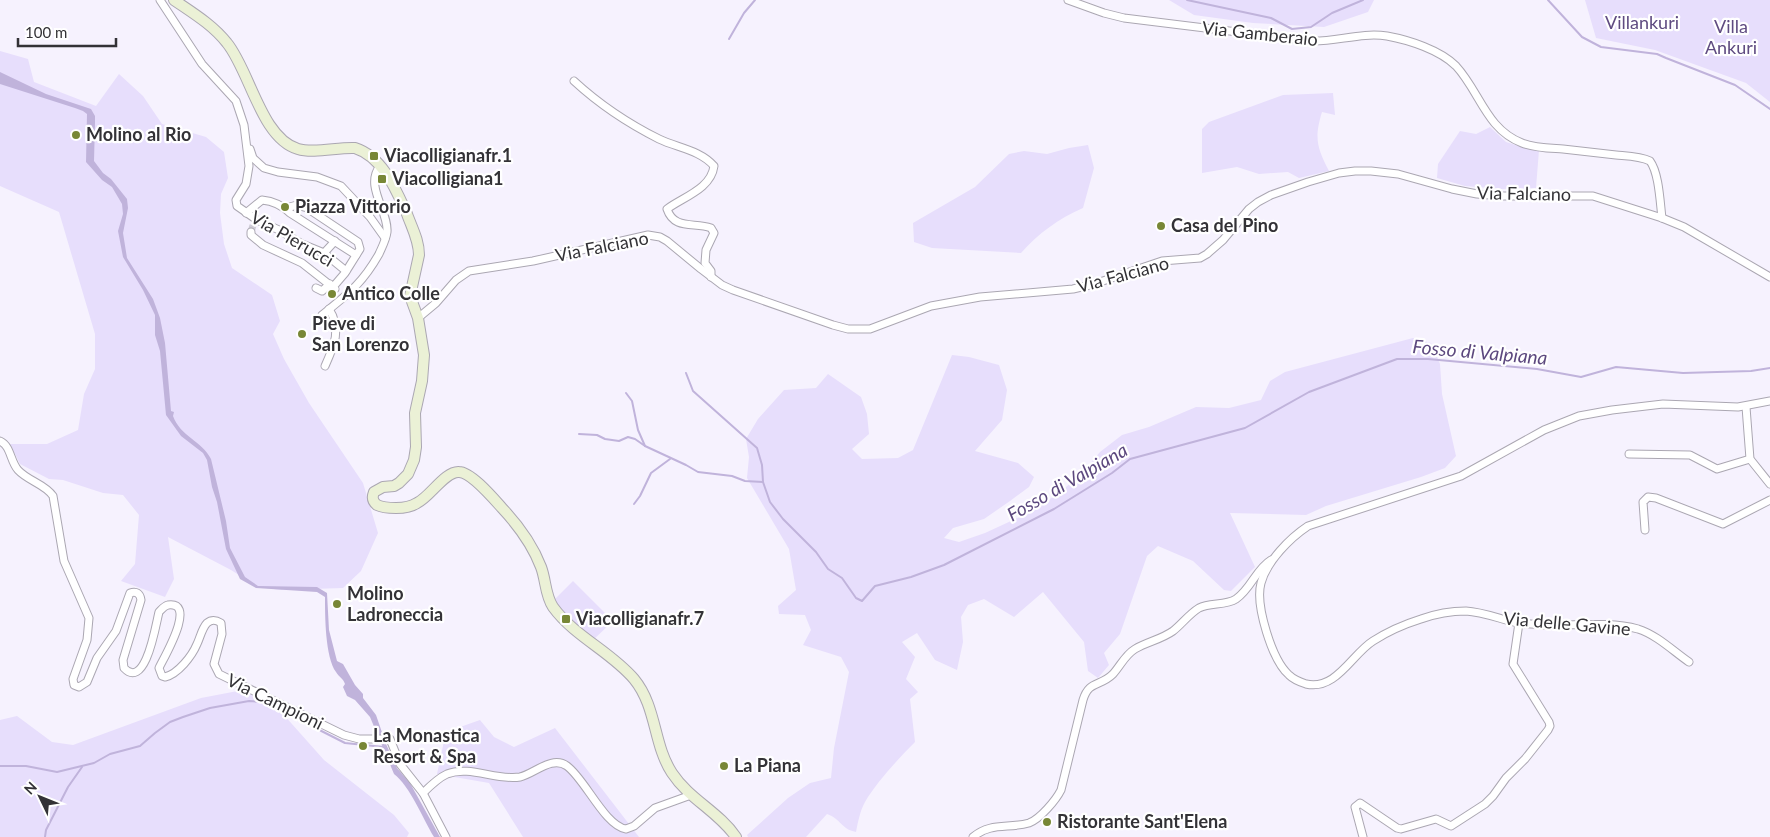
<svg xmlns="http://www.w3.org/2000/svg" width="1770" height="837" viewBox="0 0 1770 837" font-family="Lato,sans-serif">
	<rect width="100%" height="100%" fill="#f6f2fe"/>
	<g fill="#e7defc">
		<polygon points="1169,0 1374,0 1368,12 1324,27 1253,23 1194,15"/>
		<polygon points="1585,0 1770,0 1770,102 1746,83 1655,50 1596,38"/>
		<polygon points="0,51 28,59 34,82 96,106 119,74 143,96 162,124 206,137 224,152 228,178 221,194 220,213 224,244 232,268 272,295 280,321 273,334 284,359 309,403 363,483 378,533 361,571 343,588 281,590 258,587 231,570 168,537 174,579 165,597 121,581 135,564 139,515 123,495 103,493 63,480 49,479 20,464 10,444 47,444 78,430 84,394 95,369 95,334 59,212 0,186"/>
		<path d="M1333 93 1335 115 1322 112C1314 138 1317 148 1329 171L1299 178 1288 172 1259 174 1237 167 1202 173V129L1209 122 1283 95Z"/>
		<polygon points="1490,127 1506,142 1525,148 1539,150 1536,188 1501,189 1465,186 1437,178 1438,164 1460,131 1476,134"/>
		<path d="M1088 145 1094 168 1083 208C1058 219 1039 233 1021 253L932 248 914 242 913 223 975 187 1009 154 1024 151 1047 154 1069 148Z"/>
		<path d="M1413 338 1431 343 1440 364 1442 394 1456 456 1445 468 1421 477 1326 506 1306 515 1230 513 1255 567 1231 591 1224 590 1193 561 1158 546 1147 556 1120 634 1104 653 1109 665 1098 678 1088 671 1084 642 1043 592 1014 617 984 599 968 605 961 617 963 642 957 670 935 660 917 633 902 642 915 657 906 679 918 692 910 699 915 742C899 758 876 783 865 802 860 811 858 822 856 832 841 829 841 819 827 814L806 837H748L747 835 788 798 810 783 831 778 834 748 849 672 841 657 803 645 811 630 805 615 779 614 778 606 796 590 789 549 747 478 749 457 746 439 758 419 784 390 816 388 828 374 861 397 867 414 869 434 852 449 862 459 898 458 913 450 952 355 969 357 999 365 1007 390 1002 420 975 451 1018 463 1034 477 1029 487 1010 501 984 519 953 528 944 538 959 542 985 533 1022 516 1058 494 1081 474 1100 452 1122 435 1149 427 1196 407 1229 408 1261 400 1270 381 1285 372Z"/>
		<polygon points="573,581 613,621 592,641 553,601"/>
		<polygon points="259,687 324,760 394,815 409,833 407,837 0,837 0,720 17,716 52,742 73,745 201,698"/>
		<polygon points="480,720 494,737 514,747 555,728 639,837 523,837 489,783 437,774 446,732"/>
	</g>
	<path fill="#c0b3db" d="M0 72 46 94 91 109 95 116V123L94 161 103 173 111 179 127 199 128 208 123 233 127 258 153 299 160 318 165 343 171 411 174 412 173 416C180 436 202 441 211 459L226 521 230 548 245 577 258 586 317 587 327 593 329 630 337 661 343 664 355 685 363 694V698L376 715 386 744 397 768 410 783 440 837H434C423 819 410 786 394 774L370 717 355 700 347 696 343 687 345 684C343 678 339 677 336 672 325 657 325 615 325 597L317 592 256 588 240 579 226 549 217 502 212 487 207 460 203 453 181 436 166 415 160 351 155 335V315L143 290 123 257 118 231 123 214 122 204 112 187 102 180 86 162 87 114 83 111 75 108 0 84Z"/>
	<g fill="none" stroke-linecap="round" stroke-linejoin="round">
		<g stroke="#c0b3db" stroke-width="2">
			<polyline points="1187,0 1271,18 1292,29 1311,27 1332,13 1363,0"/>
			<polyline points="1548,0 1582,37 1601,47 1657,54 1666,58 1735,85 1770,109"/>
			<polyline points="729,39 744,13 755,0"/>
			<polyline points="686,373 693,391 757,448 762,465 763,482"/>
			<polyline points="626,393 632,401 638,430 645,446 686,465 698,472 732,476 745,481 763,482 770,502 783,519 816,552 828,569 842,578 856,598 862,601 875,586 911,577 944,565 1054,509 1112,473 1130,459 1245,428 1309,392 1397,359 1428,359 1537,369 1581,377 1616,367 1683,373 1751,371 1770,368"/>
			<polyline points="579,434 597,435 605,439 619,441 628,437 635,439 645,446"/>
			<polyline points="634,504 640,496 651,473 670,459"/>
			<polyline points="0,766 26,766 57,772 94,763 110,754 140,746 155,733 170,722 183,717 210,708 249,701 262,702 288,714 345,743 384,747"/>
			<polyline points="45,837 46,830 68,787 82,767"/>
		</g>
		<polyline stroke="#cfccd6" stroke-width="7" stroke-dasharray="7 3.5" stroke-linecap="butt" points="251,232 254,222"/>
		<g stroke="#aba7b2" stroke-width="9">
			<g id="street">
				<polyline points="160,0 202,64 236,101 244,125 249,166 246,184 236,200 237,206 257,220 279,230 302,244 324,253 346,271"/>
				<path d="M1068 0 1104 13 1124 18 1311 41C1336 42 1361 32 1387 36 1409 40 1440 50 1456 66 1480 92 1486 129 1522 143 1535 148 1549 148 1563 149 1581 151 1599 153 1616 155 1627 156 1640 156 1650 161 1659 173 1660 202 1662 218"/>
				<path d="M574 81C599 104 629 124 659 139 678 148 700 150 714 166 711 189 683 197 667 209 674 230 694 222 711 228L714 233 706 250 705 263 711 271V277"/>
				<polyline points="250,149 253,158 264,168 278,172 317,177 341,186 370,217 385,238"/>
				<polyline points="286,208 297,205 307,208 358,242 360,249 345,273 333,287"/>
				<path d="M246 213 262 200C272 201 283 206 290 213L356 255"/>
				<polyline points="251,232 251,235 263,245 302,263 335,289"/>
				<polyline points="324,253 335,241"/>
				<polyline points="316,288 322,291 330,284"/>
				<path d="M322 315C348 294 362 284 379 254 382 247 386 240 387 232 389 212 364 186 380 166"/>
				<polyline points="418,318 436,303 456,280 469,271 533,261 648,235 660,237 667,241 701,269 722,285 733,290 833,325 848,329 870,329 931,306 980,297 1073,289 1094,284 1162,261 1200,258 1207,254 1223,240 1249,209 1258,202 1271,195 1308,182 1339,173 1355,171 1371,171 1398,174 1452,189 1477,194 1502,196 1593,196 1662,218 1684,227 1770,277"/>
				<path d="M325 366C334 346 342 329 329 309"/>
				<polyline points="1746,407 1750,459 1770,484"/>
				<path d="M0 441C11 446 10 461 18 470 28 481 45 484 53 496L64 561 89 618 87 640 73 679 74 685 79 687 87 682 97 658 116 631 130 593C136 591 140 593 141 600L123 660 124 668C146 691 156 623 159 612 162 609 164 606 168 605 198 601 163 659 159 668L162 676 165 677C178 674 192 656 197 644 200 638 202 628 207 623 212 619 216 620 221 623L222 634 214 664 219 674 344 735 359 739H390L400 764 423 793 446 837"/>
				<polyline points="1629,454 1690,455 1717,469 1750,459"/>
				<polyline points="1645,530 1643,502 1648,497 1656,498 1723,524 1770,500"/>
				<path d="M1689 662C1673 651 1657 635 1638 629 1608 621 1575 626 1544 625 1535 624 1526 624 1518 623 1500 619 1483 612 1466 611 1451 611 1435 614 1421 619 1405 624 1387 632 1373 641 1352 654 1336 691 1306 684 1300 682 1293 679 1289 675 1272 660 1255 605 1261 583 1267 561 1290 538 1308 526L1461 476 1544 430 1579 416 1612 410 1663 404 1738 407 1770 401"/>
				<path d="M423 793C430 786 438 778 447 774 470 765 496 781 520 777 534 774 552 755 567 766 585 779 605 826 626 829L634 826 655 808 691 795"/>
				<path d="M973 837C991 822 1008 829 1029 823 1040 819 1056 800 1061 790L1083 700C1089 680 1100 687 1113 674 1121 665 1125 655 1135 649 1147 642 1162 639 1173 631 1182 624 1189 614 1199 608 1210 602 1225 606 1236 599 1251 589 1256 569 1271 560"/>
				<polyline points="1363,837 1355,807 1360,803 1397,828 1401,829 1436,819 1451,826 1485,804 1493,796 1506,778 1525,759 1548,730 1550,726 1549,722 1513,664 1519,623"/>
			</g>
		</g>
		<g stroke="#aba7b2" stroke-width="12">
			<path id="secondary" d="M174 0C193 13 213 25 227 43 250 71 261 138 298 149 314 154 338 147 355 148 383 157 396 190 407 214 412 228 419 240 419 255L410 296 418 318 424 355 422 381 415 413 416 447 414 460 408 474 399 483 394 486 383 487 374 492C372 497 372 501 377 505 383 508 389 508 396 508 403 508 411 507 417 503 430 497 445 471 459 472 471 472 493 498 502 508 517 524 533 546 541 567 546 580 545 595 553 607 575 637 610 651 634 679 657 707 653 744 672 773 689 799 719 812 736 837"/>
		</g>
		<use href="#street" stroke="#fff" stroke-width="7"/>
		<use href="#secondary" stroke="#ebf1d6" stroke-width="10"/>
	</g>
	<g fill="#788736" stroke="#fff" stroke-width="2">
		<circle cx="76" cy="135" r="5"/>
		<rect x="369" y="151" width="10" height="10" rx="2.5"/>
		<rect x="377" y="174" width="10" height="10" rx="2.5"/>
		<circle cx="285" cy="207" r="5"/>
		<circle cx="1161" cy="226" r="5"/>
		<circle cx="332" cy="294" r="5"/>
		<circle cx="302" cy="334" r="5"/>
		<circle cx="337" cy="604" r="5"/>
		<rect x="561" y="614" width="10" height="10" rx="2.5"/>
		<circle cx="363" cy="746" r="5"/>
		<circle cx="724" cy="766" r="5"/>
		<circle cx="1047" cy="822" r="5"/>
	</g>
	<g text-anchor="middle" stroke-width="4.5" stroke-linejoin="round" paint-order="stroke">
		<g font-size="18" fill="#5f4b81" stroke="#fff">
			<text x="1642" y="29">Villankuri</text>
			<text x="1731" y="33">Villa<tspan x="1731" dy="21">Ankuri</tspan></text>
		</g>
		<g font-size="18" fill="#333236" stroke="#fff">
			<text transform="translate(1260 34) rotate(6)" y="6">Via Gamberaio</text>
			<text transform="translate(1524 194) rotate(1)" y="6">Via Falciano</text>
			<text transform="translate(292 239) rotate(30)" y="6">Via Pierucci</text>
			<text transform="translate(602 247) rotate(-11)" y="6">Via Falciano</text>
			<text transform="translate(1123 275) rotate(-15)" y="6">Via Falciano</text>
			<text transform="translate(1567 624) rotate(5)" y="6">Via delle Gavine</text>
			<text transform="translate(275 702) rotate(26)" y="6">Via Campioni</text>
		</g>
		<g font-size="18" font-weight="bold" fill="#333236" stroke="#fff" text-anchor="start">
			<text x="86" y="141">Molino al Rio</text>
			<text x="384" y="162">Viacolligianafr.1</text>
			<text x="392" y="185">Viacolligiana1</text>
			<text x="295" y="213">Piazza Vittorio</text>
			<text x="1171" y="232">Casa del Pino</text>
			<text x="342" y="300">Antico Colle</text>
			<text x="312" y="330">Pieve di<tspan x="312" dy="21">San Lorenzo</tspan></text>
			<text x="347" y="600">Molino<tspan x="347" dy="21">Ladroneccia</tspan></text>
			<text x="576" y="625">Viacolligianafr.7</text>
			<text x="373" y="742">La Monastica<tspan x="373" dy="21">Resort &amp; Spa</tspan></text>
			<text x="734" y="772">La Piana</text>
			<text x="1057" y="828">Ristorante Sant'Elena</text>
		</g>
		<g font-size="19" font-style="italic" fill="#5c487e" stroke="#fff">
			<text transform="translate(1480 352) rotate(5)" y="7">Fosso di Valpiana</text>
			<text transform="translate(1067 482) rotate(-30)" y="7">Fosso di Valpiana</text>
		</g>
	</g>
	<g transform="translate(40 797) rotate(313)" stroke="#ffffff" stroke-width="4" paint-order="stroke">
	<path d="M0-4L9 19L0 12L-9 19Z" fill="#333236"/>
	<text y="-8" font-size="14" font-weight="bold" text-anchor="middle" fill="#333236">N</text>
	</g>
	<path d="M18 38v8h98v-8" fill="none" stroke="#333236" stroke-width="2.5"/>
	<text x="25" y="38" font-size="15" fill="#333236" stroke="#ffffff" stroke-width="4" paint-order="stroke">100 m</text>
</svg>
